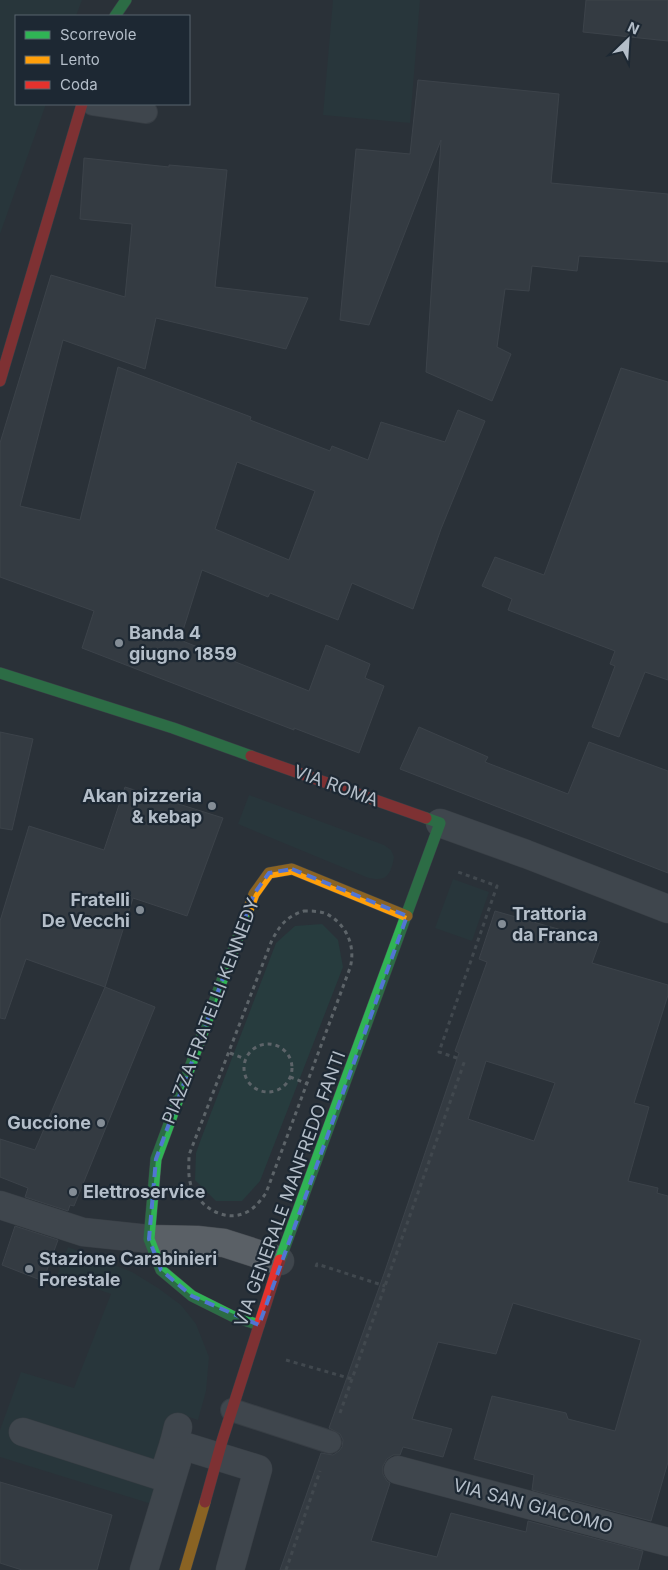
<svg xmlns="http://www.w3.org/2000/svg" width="668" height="1570" viewBox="0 0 668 1570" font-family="Inter,sans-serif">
	<rect width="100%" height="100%" fill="#2a3138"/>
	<g fill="#273c3e">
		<polygon points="0,0 82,0 76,16 16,16 16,104 46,104 0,234"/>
		<polygon points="333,0 420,0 410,123 323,115"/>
		<path d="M249 795 384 845 391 850 394 857C391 876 385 883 366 877L238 824Z"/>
		<polygon points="453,879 489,892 472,941 435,928"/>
		<polygon points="322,924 338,940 343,967 260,1181 242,1201 216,1201 195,1180 196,1153 201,1139 276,943 295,926"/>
		<polygon points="68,1247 132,1272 158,1288 181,1305 196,1324 209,1357 206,1391 198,1420 183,1415 155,1505 0,1457 0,1430 21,1372 74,1388 111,1294 57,1275"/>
	</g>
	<g fill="#42484e" stroke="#52585f" fill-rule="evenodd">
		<polygon points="586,0 668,0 668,41 583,32"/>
		<polygon points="418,80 559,94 551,183 668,194 668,262 579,256 577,271 532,266 529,291 505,289 497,347 511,354 492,401 426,372 441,140 369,325 340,320 356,149 410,154"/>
		<path d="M84 158 169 167V165L227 170 215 287 308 298 286 349 156 318 145 369 63 340 20 506 80 520 118 367 251 417 250 420 330 451 332 446 368 460 381 422 445 442 458 410 485 421 441 529 413 609 352 583 338 620 270 593 268 597 202 570 180 640 309 691 326 645 370 664 365 678 384 686 359 753 294 728V730L82 648 94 611 0 577V443L51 275 125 297 132 224 80 219ZM237 462 315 491 289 560 215 529Z"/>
		<polygon points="621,368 668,382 668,680 645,672 619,737 592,727 615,666 610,664 615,651 508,610 512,599 482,586 495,557 544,575"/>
		<polygon points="419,727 488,757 485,762 568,794 589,742 668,771 668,873 400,769"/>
		<polygon points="0,732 33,739 12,830 0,828"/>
		<polygon points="125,787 223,818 187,916 133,898 105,987 26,959 5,1019 0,1018 0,921 29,826 104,850"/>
		<path d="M495 911 600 941 592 963 668 985V995L634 1103 649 1107 628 1181 658 1188 657 1193 668 1196V1462L651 1521 532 1490 534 1475 474 1459 492 1396 566 1413 568 1419 615 1431 641 1340 513 1303 496 1354 438 1342 412 1419 452 1429 443 1457 403 1447 400 1455H393L387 1459 383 1466V1474L387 1481 390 1483 371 1541 437 1557 451 1513 526 1532 528 1521 643 1551 638 1570H280L321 1453 333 1455 339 1451 342 1447 343 1440 340 1434 329 1428 385 1271 459 1053 455 1051 487 962 479 959ZM486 1061 555 1083 534 1141 468 1119Z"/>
		<polygon points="105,987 155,1007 74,1206 70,1205 68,1211 25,1197 28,1188 0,1177 0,1139 35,1150"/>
		<polygon points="15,1226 58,1240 43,1281 2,1265"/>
		<polygon points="0,1482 112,1515 97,1570 22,1570 0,1563"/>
	</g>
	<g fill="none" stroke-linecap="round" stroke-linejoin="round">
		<g stroke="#484d53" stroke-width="24">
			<g id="lane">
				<polyline points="93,104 146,112"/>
				<polyline points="232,1410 330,1442"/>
			</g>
		</g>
		<g stroke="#484d53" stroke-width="29">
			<g id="street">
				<polyline points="440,823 526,854 668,909"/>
				<polyline points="0,1205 83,1232 149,1239 197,1240 224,1243 280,1261"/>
				<polyline points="178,1427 174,1443 258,1469 230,1570"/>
				<polyline points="23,1432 163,1477 174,1443"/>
				<polyline points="398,1470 668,1542"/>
				<polyline points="144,1570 177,1461"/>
			</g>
		</g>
		<g stroke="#484d53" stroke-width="12">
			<g id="fast">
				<polyline points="115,16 126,0"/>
				<polyline points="0,673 173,728 251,756"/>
				<polyline points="248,910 156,1159 149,1239 161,1270 192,1296 232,1316 259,1325"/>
				<polyline points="280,1260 440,823 426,818"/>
			</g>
		</g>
		<g stroke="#484d53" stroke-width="12">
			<g id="slow">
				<polyline points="248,910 254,894 269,873 292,869 407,916"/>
				<polyline points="185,1570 205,1502"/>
			</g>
		</g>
		<g stroke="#484d53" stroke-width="12">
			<g id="jam">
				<polyline points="0,381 82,104"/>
				<polyline points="251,756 426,818"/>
				<polyline points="205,1502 222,1441 280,1260"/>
			</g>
		</g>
		<g stroke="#5d6469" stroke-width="3" stroke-dasharray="4 4" stroke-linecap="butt">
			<path d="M304 911C311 911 321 911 327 914 347 925 356 947 350 968L266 1193C261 1200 255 1208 247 1212 224 1224 196 1205 190 1182 188 1173 189 1164 189 1155L272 940C280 925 287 916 304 911Z"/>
			<circle cx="268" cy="1068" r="24"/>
			<polyline points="230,1053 245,1059"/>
			<polyline points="457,1058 439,1052 497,886 458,872"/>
			<polyline points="290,1077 308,1084"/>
			<polyline points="316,1267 317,1264 385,1286"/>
			<polyline points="286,1360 352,1379"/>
			<polyline points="340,1413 465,1060"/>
			<polyline points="286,1570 320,1471"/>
		</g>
		<use href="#lane" stroke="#5a6066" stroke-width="22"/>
		<use href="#street" stroke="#5a6066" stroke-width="28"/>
		<use href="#fast" stroke="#30b455" stroke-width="11"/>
		<use href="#slow" stroke="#ff9f0a" stroke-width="11"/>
		<use href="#jam" stroke="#e5322d" stroke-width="11"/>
	</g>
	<path d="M0 0H668V1570H0ZM292 869 407 916 259 1325 192 1296 161 1270 149 1239 156 1159 254 894 269 873Z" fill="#2a3138" fill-opacity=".55" fill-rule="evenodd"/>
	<path fill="none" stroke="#5275d3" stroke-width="4" stroke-dasharray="10 6" stroke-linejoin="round" d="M292 869 407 916 259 1325 192 1296 161 1270 149 1239 156 1159 254 894 269 873Z"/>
	<g fill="#848d96" stroke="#1d2833" stroke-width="2">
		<circle cx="119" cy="643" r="5"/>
		<circle cx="212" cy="806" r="5"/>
		<circle cx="140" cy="910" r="5"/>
		<circle cx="502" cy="924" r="5"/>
		<circle cx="101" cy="1123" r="5"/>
		<circle cx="73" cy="1192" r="5"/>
		<circle cx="29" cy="1269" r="5"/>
	</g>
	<g text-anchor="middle" stroke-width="4.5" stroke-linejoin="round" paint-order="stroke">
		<g font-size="18" font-weight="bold" fill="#b4bec9" stroke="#1d2833" text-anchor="start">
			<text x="129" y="639">Banda 4<tspan x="129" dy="21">giugno 1859</tspan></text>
			<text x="202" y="802" text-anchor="end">Akan pizzeria<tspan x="202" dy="21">&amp; kebap</tspan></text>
			<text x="130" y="906" text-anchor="end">Fratelli<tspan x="130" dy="21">De Vecchi</tspan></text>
			<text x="512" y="920">Trattoria<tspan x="512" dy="21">da Franca</tspan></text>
			<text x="91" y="1129" text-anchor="end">Guccione</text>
			<text x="83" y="1198">Elettroservice</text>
			<text x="39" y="1265">Stazione Carabinieri<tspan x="39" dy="21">Forestale</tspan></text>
		</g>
		<g font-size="18" fill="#b4bec9" stroke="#1d2833">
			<text transform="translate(336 786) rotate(20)" y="6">VIA ROMA</text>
			<text transform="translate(211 1011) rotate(-69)" y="6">PIAZZA FRATELLI KENNEDY</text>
			<text transform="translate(290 1189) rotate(-70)" y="6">VIA GENERALE MANFREDO FANTI</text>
			<text transform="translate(533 1506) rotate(15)" y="6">VIA SAN GIACOMO</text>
		</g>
	</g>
	<rect x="15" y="15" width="175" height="90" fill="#1d2833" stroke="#59646f"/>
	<rect x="25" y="31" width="25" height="8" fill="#30b455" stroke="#59646f"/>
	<text x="60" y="40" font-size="15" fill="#b4bec9">Scorrevole</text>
	<rect x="25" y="56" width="25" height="8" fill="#ff9f0a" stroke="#59646f"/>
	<text x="60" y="65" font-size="15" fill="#b4bec9">Lento</text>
	<rect x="25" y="81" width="25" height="8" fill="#e5322d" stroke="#59646f"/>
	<text x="60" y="90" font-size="15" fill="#b4bec9">Coda</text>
	<g transform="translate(628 40) rotate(25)" stroke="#1d2833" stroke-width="4" paint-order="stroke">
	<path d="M0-4L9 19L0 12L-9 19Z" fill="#b4bec9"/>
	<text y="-8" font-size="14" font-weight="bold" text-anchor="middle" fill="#b4bec9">N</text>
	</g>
</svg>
